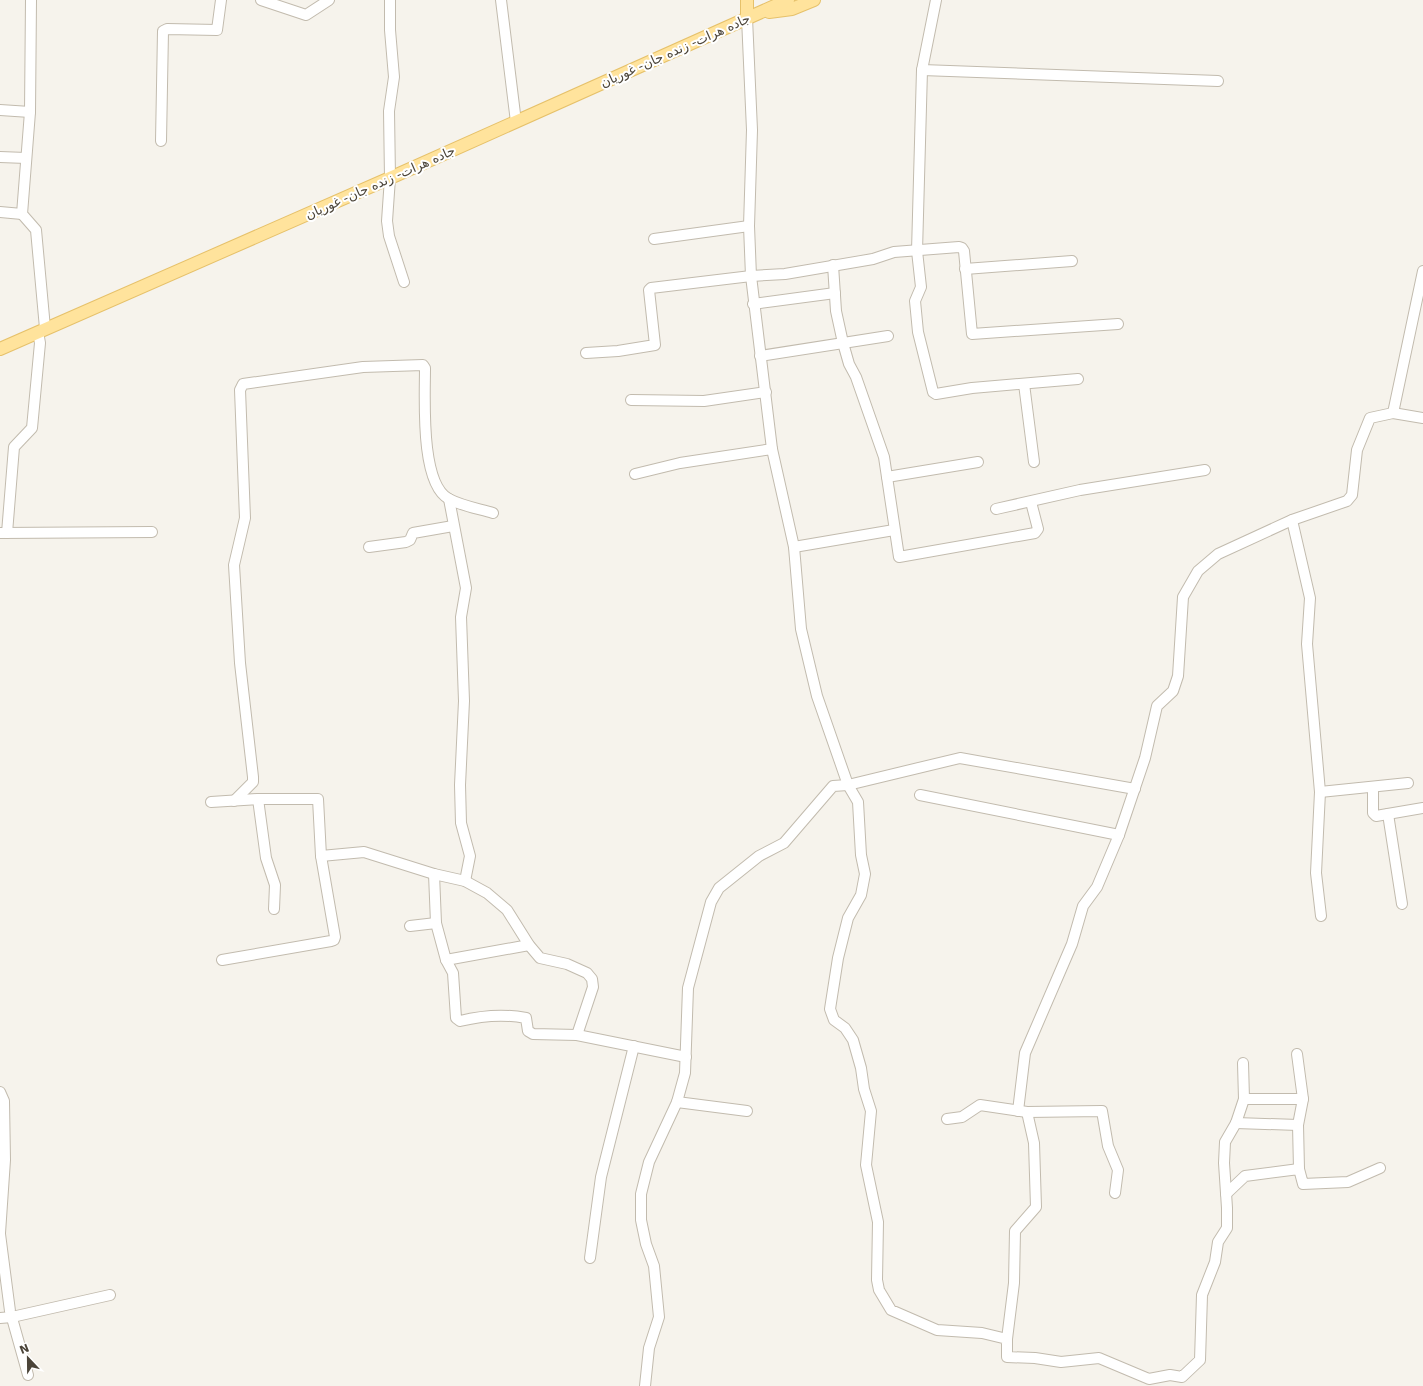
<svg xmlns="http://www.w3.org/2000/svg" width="1423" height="1386" viewBox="0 0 1423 1386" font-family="'DejaVu Sans',Vazirmatn,sans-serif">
	<rect width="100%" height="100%" fill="#f6f3ec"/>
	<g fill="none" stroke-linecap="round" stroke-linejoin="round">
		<g stroke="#c2bbae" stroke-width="12">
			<g id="minor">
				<polyline points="31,0 30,112 22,214 36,230 45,328"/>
				<polyline points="261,0 306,15 329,0"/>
				<polyline points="390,0 390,30 394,77 389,111 390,178 387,221 389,236 404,282"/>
				<polyline points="501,0 516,122"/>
				<polyline points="936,0 922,70 917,251 921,287 915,301 918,332 933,392 936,394 972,388 1078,379"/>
				<polyline points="747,18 752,130 749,226 751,276 772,449 794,547 801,629 817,696 848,785 858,802 861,855 865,874 861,895 848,918 838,958 830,1009 834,1020 845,1028 853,1040 861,1068 864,1089 871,1111 866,1165 878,1222 877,1280 879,1290 891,1310 937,1330 982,1333 1007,1339 1007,1357 1035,1358 1061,1362 1099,1358 1149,1379 1170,1375 1182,1377 1200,1360 1202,1295 1215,1262 1218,1242 1227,1228 1227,1208 1224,1163 1225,1142 1236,1123 1244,1099 1243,1063"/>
				<polyline points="922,70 1218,81"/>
				<polyline points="0,110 30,112"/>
				<polyline points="161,141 163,31 167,29 217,30 221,0"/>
				<polyline points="0,157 26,158"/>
				<polyline points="0,212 22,214"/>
				<polyline points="654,239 749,226"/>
				<polyline points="833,265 836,311 843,343 849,364 856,377 884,457 899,557 1035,533 1038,529 1031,502"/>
				<polyline points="965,269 1072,261"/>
				<polyline points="753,304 835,293"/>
				<polyline points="586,353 618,351 655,345 649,290 651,288 751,276 785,274 873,259 894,252 959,247 962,248 964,251 972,334 1118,324"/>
				<polyline points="760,356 888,336"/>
				<polyline points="1024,384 1034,462"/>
				<polyline points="631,400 704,401 766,392"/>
				<polyline points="1393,413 1423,271"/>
				<polyline points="635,474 680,463 772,449"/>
				<polyline points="887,477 978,462"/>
				<polyline points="449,499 466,588 461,617 464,701 460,785 461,823 470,856 465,881"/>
				<polyline points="996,509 1080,490 1205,470"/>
				<polyline points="1292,520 1310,598 1307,644 1320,792 1316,873 1321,916"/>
				<polyline points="0,533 152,532"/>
				<polyline points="7,533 14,447 32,428 40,343 38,332"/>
				<polyline points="369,547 406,542 410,540 413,533 453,526"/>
				<polyline points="794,547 894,530"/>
				<polyline points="1373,787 1373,813 1376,816 1423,808"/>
				<polyline points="1320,792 1408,783"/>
				<polyline points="920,795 1119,835"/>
				<polyline points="258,799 266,858 275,885 274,909"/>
				<path d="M234 801 253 782V777L240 663 234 565 245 518 240 390 243 384 363 367 423 365 425 368C425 398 420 484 449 499 462 506 480 509 493 513"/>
				<polyline points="211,802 258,799 318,799 321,856 335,937 334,940 331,941 222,960"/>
				<polyline points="1388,814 1402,904"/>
				<polyline points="321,856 364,852 434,874 465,881 487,893 507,910 529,945 540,958 567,964 587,973 592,979 593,987 577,1035"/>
				<polyline points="434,874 436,923"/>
				<path d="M410 926 436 923 446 960 453 973 456 1018 460 1021C480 1016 505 1014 526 1018L528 1031 533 1034 577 1035 686 1057"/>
				<polyline points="446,960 529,945"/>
				<polyline points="1297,1054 1303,1099 1298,1125 1299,1169"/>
				<polyline points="0,1092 4,1101 5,1160 0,1233"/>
				<polyline points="1244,1099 1303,1099"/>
				<polyline points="677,1102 747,1111"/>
				<polyline points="1018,1111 1025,1053 1072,944 1083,906 1097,887 1119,835 1145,758 1157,706 1173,691 1178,676 1183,597 1198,571 1218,554 1292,520 1347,501 1352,495 1357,450 1370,418 1393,413 1423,418"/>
				<polyline points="947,1119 962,1117 980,1105 1027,1112 1102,1111 1108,1146 1118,1170 1115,1193"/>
				<polyline points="1236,1123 1298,1125"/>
				<polyline points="1226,1194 1245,1176 1299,1169 1303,1184 1348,1182 1380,1168"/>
				<polyline points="0,1234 10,1311 28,1375"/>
				<polyline points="590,1258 601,1177 634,1046"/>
				<polyline points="0,1318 12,1317 110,1295"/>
				<polyline points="1007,1339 1014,1283 1015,1231 1036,1207 1034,1143 1027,1112"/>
				<polyline points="645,1386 649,1348 659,1317 654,1266 646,1244 641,1220 641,1194 649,1162 677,1102 685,1073 688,988 711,902 719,888 759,856 784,843 833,786 848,785 960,758 1135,789"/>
			</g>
		</g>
		<g stroke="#e6c16a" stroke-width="14">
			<g id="major">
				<polyline points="747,0 747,18"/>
				<polyline points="769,12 792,9 814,0"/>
				<polyline points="0,349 390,178 788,0"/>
			</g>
		</g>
		<use href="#minor" stroke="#fff" stroke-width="10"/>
		<use href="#major" stroke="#ffe39c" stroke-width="12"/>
	</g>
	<g text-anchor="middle" stroke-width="4" stroke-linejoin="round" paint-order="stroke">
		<g font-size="13" fill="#4b4439" stroke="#fff">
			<text transform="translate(675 50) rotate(-24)" y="5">جاده هرات- زنده جان- غوریان</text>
			<text transform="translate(380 182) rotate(-24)" y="5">جاده هرات- زنده جان- غوریان</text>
		</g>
	</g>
	<g transform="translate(28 1358) rotate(338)" stroke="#ffffff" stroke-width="3" paint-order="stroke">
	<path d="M0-3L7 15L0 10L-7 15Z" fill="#4b4439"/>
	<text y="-6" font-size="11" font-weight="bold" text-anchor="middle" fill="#4b4439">N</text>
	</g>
</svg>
